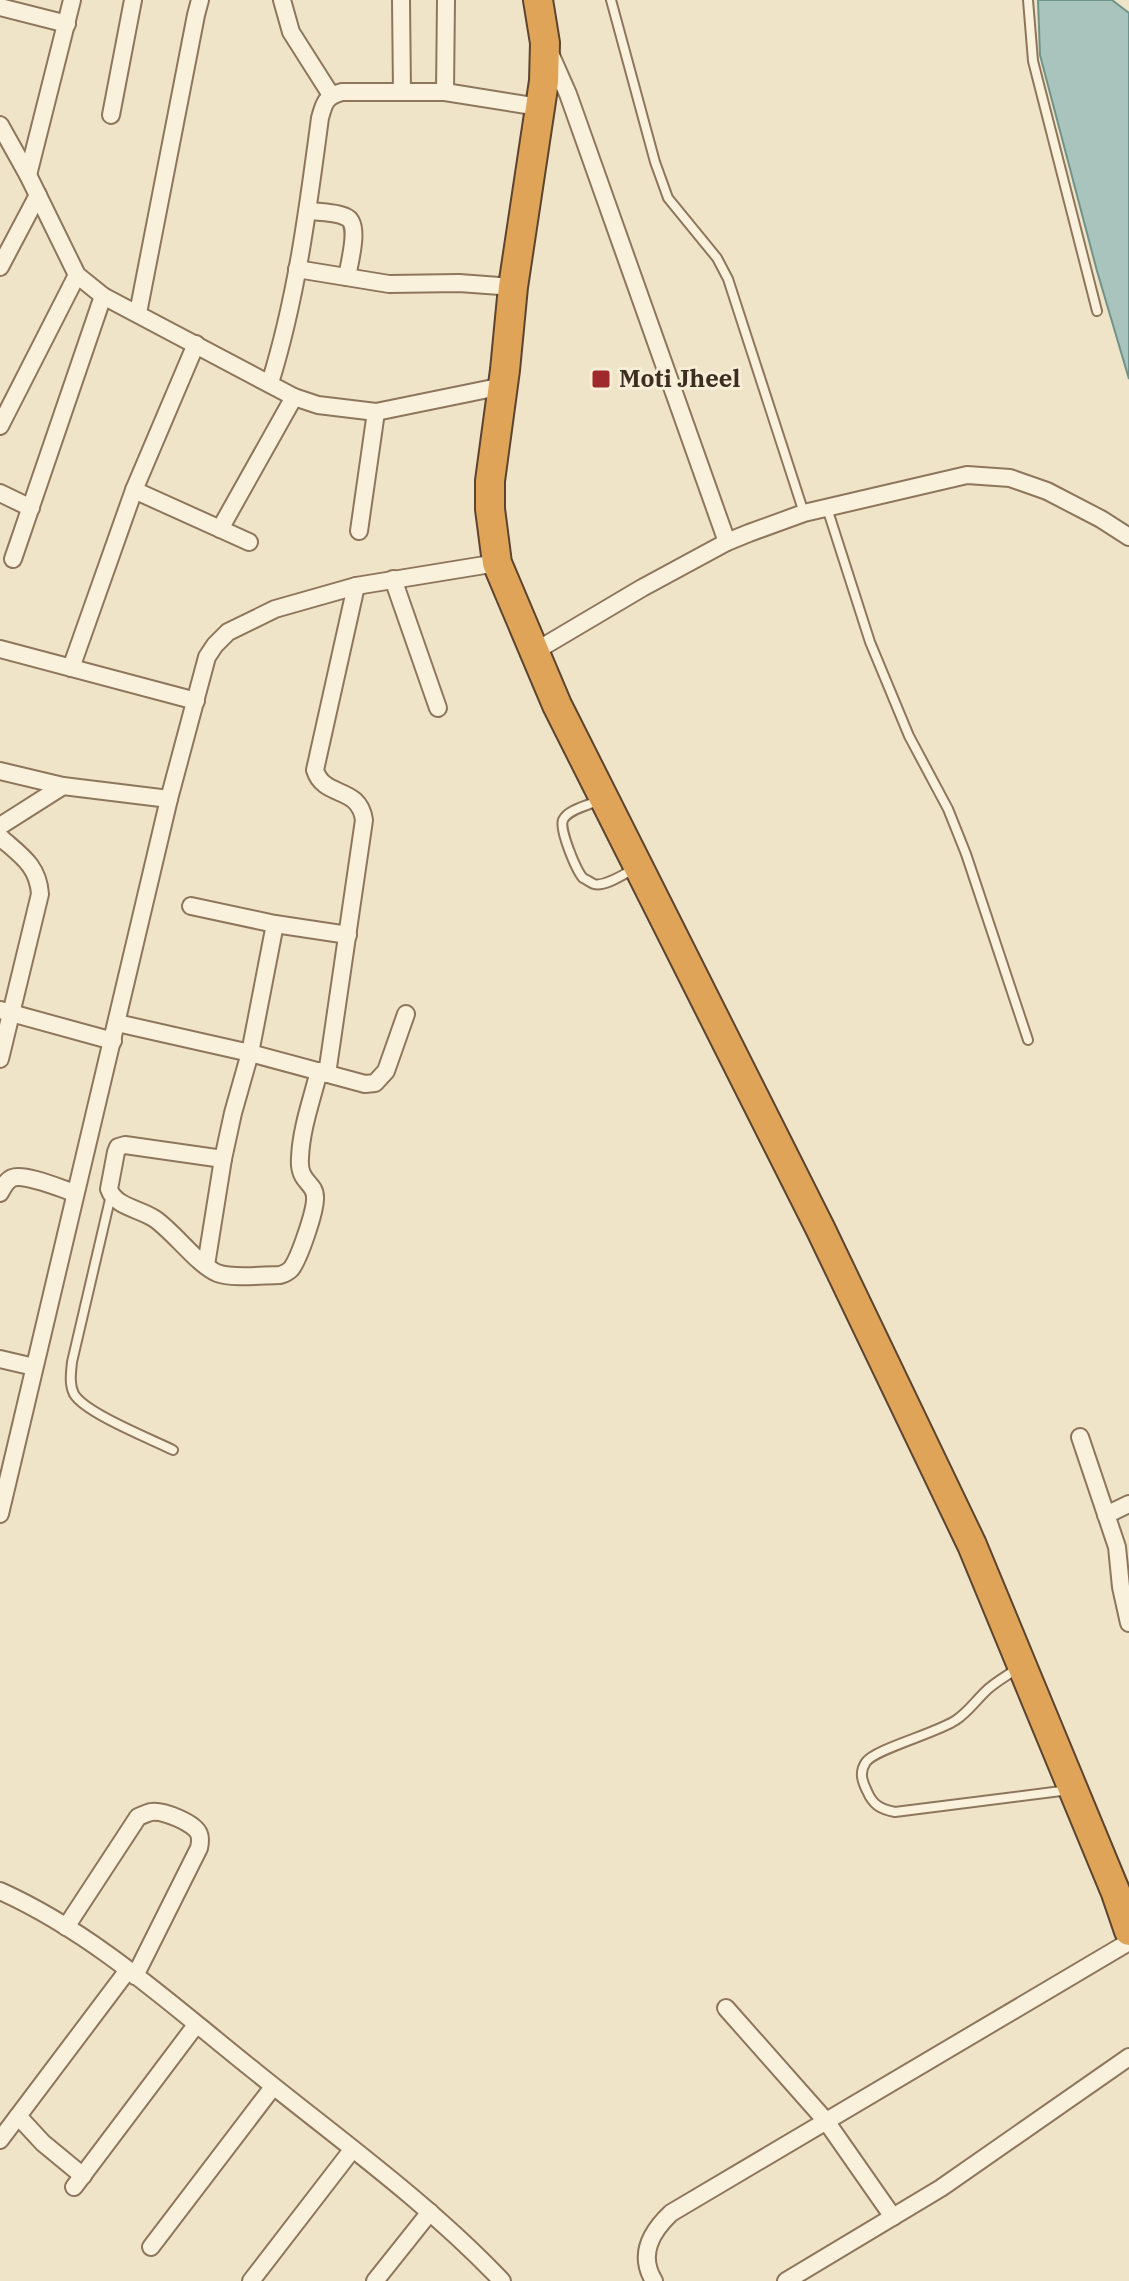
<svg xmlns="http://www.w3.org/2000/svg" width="1129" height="2281" viewBox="0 0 1129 2281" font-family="'IBM Plex Serif',serif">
	<rect width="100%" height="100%" fill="#f0e4c8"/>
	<polygon fill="#a9c4bc" stroke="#6f938a" stroke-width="2" points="1038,0 1112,0 1129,13 1129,379 1097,271 1040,55"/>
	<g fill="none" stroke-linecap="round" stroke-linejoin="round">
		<g stroke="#8d765c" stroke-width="12">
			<g id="lane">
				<polyline points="611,0 655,162 668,198 717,258 728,279 804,513"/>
				<polyline points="1028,0 1033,61 1097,311"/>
				<polyline points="827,508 870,642 909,736 948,809 966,854 1028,1040"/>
				<path d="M600 800C590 805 568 809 563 820 559 829 576 870 583 878 584 878 593 884 594 884 605 887 624 874 634 869"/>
				<path d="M111 1195 72 1362C71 1373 69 1384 74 1394 85 1413 151 1439 173 1450"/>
				<path d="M1018 1668C1008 1675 997 1681 988 1689 977 1699 968 1712 956 1720 937 1733 875 1749 866 1762 859 1772 862 1781 867 1791 873 1805 880 1809 895 1812L1069 1790"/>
			</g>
		</g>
		<g stroke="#8d765c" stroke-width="20">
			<g id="street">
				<polyline points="282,0 291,32 331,95"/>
				<polyline points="401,0 402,91"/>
				<polyline points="0,7 67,24"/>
				<polyline points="549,51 568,94 727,542"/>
				<polyline points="445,92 446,0"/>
				<polyline points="111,115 133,0"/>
				<polyline points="0,125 28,175 77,275 103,296 294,397 318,405 376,412 503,386"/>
				<polyline points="28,175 72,0"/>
				<path d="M308 211C319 212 336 212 346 217 361 223 349 264 347 277"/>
				<polyline points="0,267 38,195"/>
				<polyline points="297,269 389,284 459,283 513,287"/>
				<polyline points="138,313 196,15 200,0"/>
				<path d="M270 383C297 296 308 208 320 118 324 103 326 96 342 92H445L539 107"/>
				<polyline points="0,426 77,275"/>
				<polyline points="134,490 249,542"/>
				<polyline points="0,493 31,508"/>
				<polyline points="220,529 294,397"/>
				<polyline points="359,531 376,412"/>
				<polyline points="13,559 103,296"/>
				<polyline points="393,579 438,708"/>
				<polyline points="0,649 196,701"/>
				<polyline points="534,652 642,588 727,542 749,533 804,513 967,475 1010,478 1047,491 1101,519 1129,537"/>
				<polyline points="71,668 134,490 196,344"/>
				<polyline points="0,771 63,786 169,799"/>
				<polyline points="0,826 63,786"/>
				<path d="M0 837C20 855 38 865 40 894L0 1059"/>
				<polyline points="191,906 275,924 348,935"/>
				<polyline points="0,1010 113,1041"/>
				<polyline points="117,1023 250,1053 365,1084 375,1083 386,1071 406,1014"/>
				<path d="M327 1074 364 820C359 785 324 799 315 770L356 586"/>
				<path d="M223 1159 125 1145 118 1147 116 1152 109 1189C115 1207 141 1209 155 1219 175 1233 197 1264 217 1273 232 1279 264 1275 280 1275 286 1273 287 1273 291 1269 299 1259 316 1210 315 1197 315 1182 298 1183 300 1158 301 1129 312 1099 319 1071"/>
				<path d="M0 1193C3 1187 6 1181 12 1178 25 1173 62 1189 75 1193"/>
				<polyline points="206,1265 223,1159 233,1113 250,1053 275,924"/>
				<polyline points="0,1359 34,1367"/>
				<polyline points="1080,1437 1117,1547 1121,1587 1129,1623"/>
				<polyline points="0,1514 169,799 207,657 215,645 228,632 275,609 356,586 497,563"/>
				<polyline points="1106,1515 1129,1504"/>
				<path d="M0 1891C96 1934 175 2008 257 2073 340 2140 428 2203 502 2281"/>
				<path d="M66 1927 138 1817C143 1815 147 1813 151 1812 163 1810 195 1823 199 1834 201 1839 200 1843 199 1848L135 1976"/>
				<polyline points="726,2008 826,2121 893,2217"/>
				<polyline points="18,2116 43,2143 83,2176"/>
				<polyline points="0,2140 128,1970"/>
				<polyline points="74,2187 196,2025"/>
				<polyline points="151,2247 273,2087"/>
				<polyline points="251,2281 352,2150"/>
				<polyline points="375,2281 430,2212"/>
				<path d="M654 2281C638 2255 651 2232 671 2213L1129 1942"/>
				<polyline points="786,2281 941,2188 1129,2057"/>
			</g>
		</g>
		<g stroke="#5b4430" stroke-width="32">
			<polyline id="highway" points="538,0 545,43 544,81 513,287 505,370 490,481 490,509 497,563 557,705 820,1228 972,1545 1116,1893 1129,1931"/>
		</g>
		<use href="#lane" stroke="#faf1dc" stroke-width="8"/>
		<use href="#street" stroke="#faf1dc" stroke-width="16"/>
		<use href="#highway" stroke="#e0a458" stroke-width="28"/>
	</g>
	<rect fill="#9e2a2b" stroke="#f7eed8" stroke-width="3" x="591" y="369" width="20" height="20" rx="4"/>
	<g text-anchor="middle" stroke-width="6" stroke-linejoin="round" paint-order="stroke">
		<g font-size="24" font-weight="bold" fill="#3d2e20" stroke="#f7eed8" text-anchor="start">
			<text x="619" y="387">Moti Jheel</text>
		</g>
	</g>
</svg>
